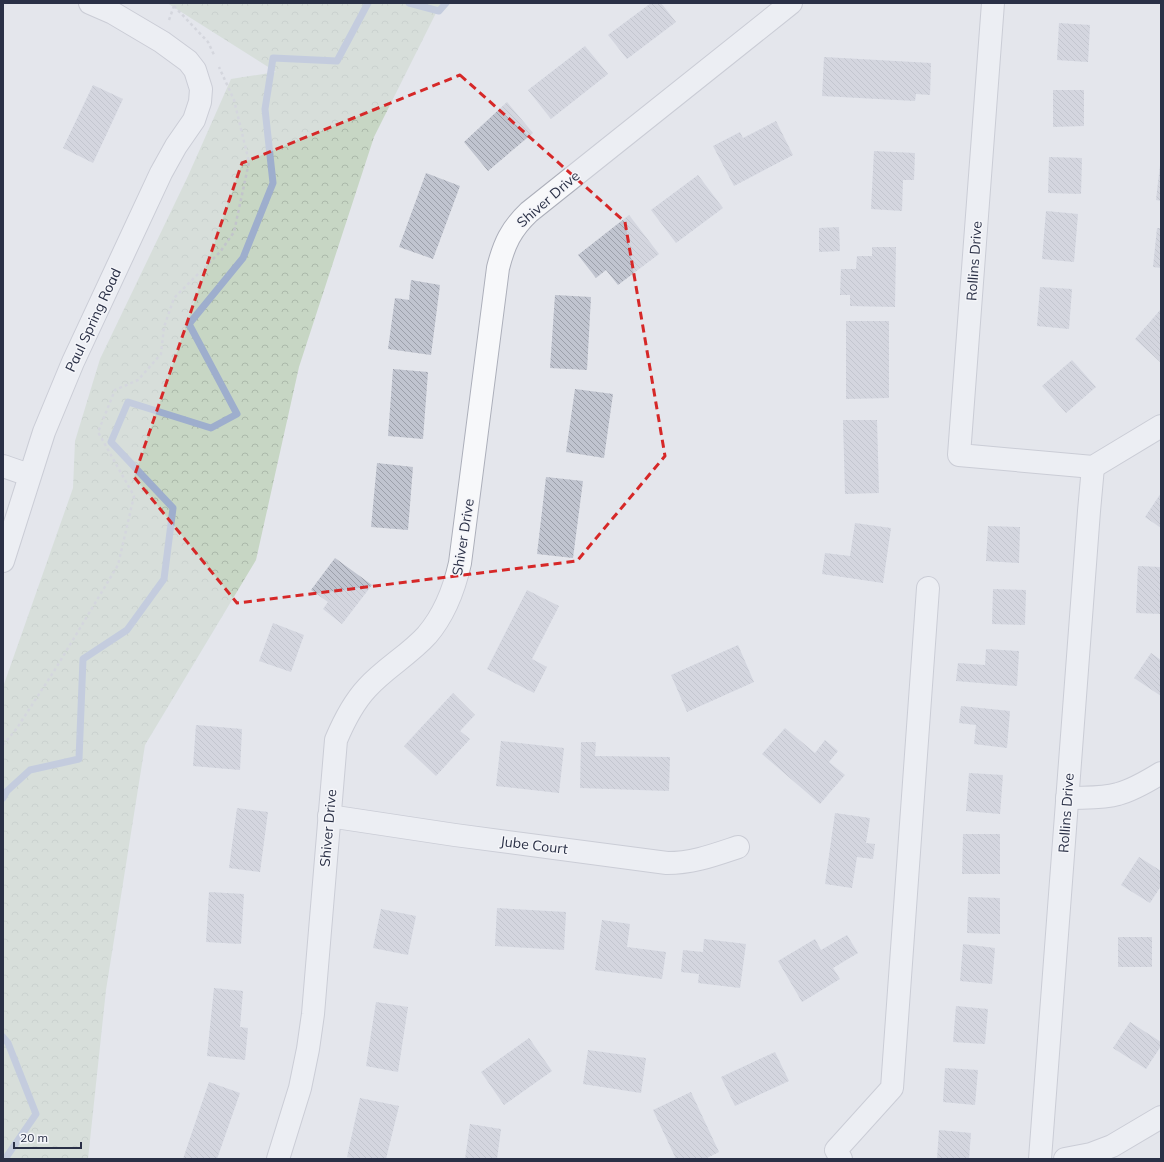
<svg xmlns="http://www.w3.org/2000/svg" width="1164" height="1162" viewBox="0 0 1164 1162" font-family="Mulish,sans-serif">
	<defs>
		<pattern id="forest-crowns" width="20" height="18" patternUnits="userSpaceOnUse"><rect width="20" height="18" fill="#c7d6c4"/><path d="M2 6a3 3 0 1 1 6 0M12 15a3 3 0 1 1 6 0" fill="none" stroke="#abb8aa"/></pattern>
		<pattern id="building-back-hatch" width="6" height="6" patternUnits="userSpaceOnUse"><rect width="6" height="6" fill="#c0c4cf"/><path d="M-1 5l2 2M0 0l6 6M5-1l2 2" fill="none" stroke="#9ca0aa"/></pattern>
	</defs>
	<rect width="100%" height="100%" fill="#e4e6ec"/>
	<polygon fill="url(#forest-crowns)" points="167,3 441,3 374,137 299,367 256,560 145,745 106,990 88,1159 3,1159 3,687 73,488 75,441 100,359 188,176 231,79 276,72"/>
	<g fill="none" stroke-linecap="round" stroke-linejoin="round">
		<g stroke="#9eaecd" stroke-width="7">
			<polyline points="409,3 439,11 446,3"/>
			<polyline points="3,798 7,791 30,770 79,759 83,659 127,630 164,579 173,508 111,442 128,402 211,428 237,414 189,324 243,258 273,183 265,109 273,58 337,61 368,3"/>
			<polyline points="3,1037 8,1043 36,1114 5,1159"/>
		</g>
	</g>
	<g fill="url(#building-back-hatch)">
		<polygon points="651,3 661,3 676,22 627,59 608,35"/>
		<polygon points="1059,23 1090,25 1088,62 1057,60"/>
		<polygon points="585,46 608,74 551,119 528,90"/>
		<polygon points="824,57 931,63 930,95 916,94 915,101 822,96"/>
		<polygon points="93,85 123,99 93,163 63,148"/>
		<polygon points="1053,90 1084,90 1084,126 1053,127"/>
		<polygon points="507,102 533,133 488,171 464,142"/>
		<polygon points="776,121 793,155 734,186 713,146 740,132 743,138"/>
		<polygon points="874,151 915,153 914,180 903,180 902,211 871,209"/>
		<polygon points="1049,157 1082,158 1081,194 1048,193"/>
		<polygon points="1160,165 1161,165 1161,201 1156,200"/>
		<polygon points="426,173 460,186 433,259 399,247"/>
		<polygon points="698,175 723,208 676,243 651,210"/>
		<polygon points="1046,211 1078,214 1074,262 1042,259"/>
		<polygon points="629,215 659,254 618,285 606,270 596,278 578,255"/>
		<polygon points="839,227 840,251 819,252 819,228"/>
		<polygon points="1157,228 1161,228 1161,268 1153,267"/>
		<polygon points="872,247 896,247 895,307 850,306 850,295 840,295 841,269 856,269 857,256 872,256"/>
		<polygon points="411,280 440,285 431,355 388,349 395,298 409,300"/>
		<polygon points="1040,287 1072,289 1069,329 1037,326"/>
		<polygon points="555,295 591,297 587,370 550,368"/>
		<polygon points="1161,309 1161,361 1160,362 1135,339"/>
		<polygon points="846,321 889,321 889,398 846,399"/>
		<polygon points="1072,360 1096,387 1066,413 1042,386"/>
		<polygon points="393,369 428,372 423,439 388,436"/>
		<polygon points="575,389 613,394 604,458 566,452"/>
		<polygon points="843,420 877,420 879,493 845,494"/>
		<polygon points="377,463 413,467 408,530 371,527"/>
		<polygon points="546,477 583,481 573,558 537,554"/>
		<polygon points="1161,493 1161,528 1145,517"/>
		<polygon points="855,523 891,528 883,583 822,574 825,553 850,556"/>
		<polygon points="988,526 1020,527 1019,563 986,561"/>
		<polygon points="335,558 372,585 342,624 323,609 328,602 311,590"/>
		<polygon points="1138,566 1161,567 1161,614 1136,613"/>
		<polygon points="993,589 1026,590 1025,625 992,624"/>
		<polygon points="527,590 559,606 532,659 547,667 534,693 487,669"/>
		<polygon points="273,623 304,635 291,672 259,661"/>
		<polygon points="738,645 754,682 687,712 671,675"/>
		<polygon points="986,649 1019,651 1017,686 956,681 958,663 985,665"/>
		<polygon points="1151,653 1161,660 1161,696 1134,678"/>
		<polygon points="453,693 475,715 460,731 470,739 436,776 404,746"/>
		<polygon points="961,706 1010,711 1007,748 974,744 976,725 959,723"/>
		<polygon points="196,725 242,729 240,770 193,766"/>
		<polygon points="785,728 815,753 825,740 838,751 829,762 845,775 820,804 762,754"/>
		<polygon points="501,741 564,748 559,793 496,786"/>
		<polygon points="581,742 596,742 595,756 670,757 669,791 580,788"/>
		<polygon points="969,773 1003,775 1000,814 966,811"/>
		<polygon points="237,808 268,812 260,872 229,868"/>
		<polygon points="835,813 870,818 866,843 875,844 873,859 857,857 852,888 825,884"/>
		<polygon points="963,834 1000,834 1000,874 962,874"/>
		<polygon points="1139,857 1161,871 1161,886 1150,903 1121,885"/>
		<polygon points="209,892 244,894 241,944 206,942"/>
		<polygon points="968,897 1000,898 1000,934 967,933"/>
		<polygon points="497,908 566,912 564,950 495,946"/>
		<polygon points="381,909 416,916 408,955 373,948"/>
		<polygon points="602,920 630,924 627,947 666,952 662,979 595,970"/>
		<polygon points="847,935 858,953 833,968 840,979 802,1002 778,961 815,939 821,950"/>
		<rect x="1118" y="937" width="34" height="30"/>
		<polygon points="704,939 746,944 740,988 698,983 699,974 681,972 683,950 703,952"/>
		<polygon points="963,944 995,948 992,984 960,981"/>
		<polygon points="214,988 243,991 240,1027 248,1028 245,1060 207,1056"/>
		<polygon points="376,1002 408,1007 398,1072 366,1066"/>
		<polygon points="956,1006 988,1009 985,1044 953,1042"/>
		<polygon points="1130,1022 1161,1042 1161,1046 1146,1069 1113,1048"/>
		<polygon points="529,1038 552,1071 504,1105 481,1072"/>
		<polygon points="588,1050 646,1058 641,1093 583,1084"/>
		<polygon points="775,1052 789,1081 735,1106 721,1077"/>
		<polygon points="945,1068 978,1070 975,1105 943,1102"/>
		<polygon points="209,1082 240,1093 217,1159 183,1159"/>
		<polygon points="691,1092 719,1152 705,1159 676,1159 653,1110"/>
		<polygon points="360,1098 399,1106 386,1159 356,1159 347,1157"/>
		<polygon points="470,1124 501,1129 497,1159 465,1159"/>
		<polygon points="939,1130 971,1133 969,1159 937,1159"/>
	</g>
	<g fill="none" stroke-linecap="round" stroke-linejoin="round">
		<g stroke="#acafba" stroke-width="24">
			<g id="minor">
				<polyline points="993,3 959,455 1093,467 1161,426"/>
				<polyline points="3,466 29,475"/>
				<polyline points="3,561 44,432 73,362 161,173 176,146 194,120 200,102 201,89 195,70 188,61 162,42 113,13 90,3"/>
				<path d="M1067 798C1084 797 1102 799 1118 794 1133 790 1148 781 1161 773"/>
				<path d="M329 816 455 835 667 863C693 863 714 855 738 847"/>
				<path d="M278 1159 300 1088 308 1049 313 1014 336 740C344 721 353 703 367 688 385 668 409 655 427 635 445 614 454 590 460 563L498 268C504 244 511 229 529 212L791 3"/>
				<polyline points="841,1159 836,1150 892,1088 928,588"/>
				<polyline points="1040,1159 1089,511 1093,467"/>
				<polyline points="1065,1159 1091,1154 1112,1146 1161,1117"/>
			</g>
		</g>
		<g stroke="#c2c4cb" stroke-width="2.5" stroke-dasharray="3 3" stroke-linecap="butt">
			<polyline points="174,6 208,42 215,57"/>
			<polyline points="169,20 174,6 173,3"/>
			<polyline points="3,745 17,728 56,668 118,565 134,496 98,432 115,390 138,380 161,354 164,327 174,298 220,252 234,232 249,162 234,100 219,67"/>
		</g>
		<use href="#minor" stroke="#f7f8fa" stroke-width="22"/>
	</g>
	<path d="M0 0H1164V1162H0ZM460 75 625 222 665 456 577 561 237 603 134 477 242 163Z" fill="#e4e6ec" fill-opacity=".55" fill-rule="evenodd"/>
	<path fill="none" stroke="#d62828" stroke-width="3" stroke-dasharray="8 5" stroke-linejoin="round" d="M460 75 625 222 665 456 577 561 237 603 134 477 242 163Z"/>
	<g text-anchor="middle" stroke-width="3" stroke-linejoin="round" paint-order="stroke">
		<g font-size="14" fill="#2a3046" stroke="#f4f5f9">
			<text transform="translate(548 199) rotate(-41)" y="5">Shiver Drive</text>
			<text transform="translate(974 261) rotate(-86)" y="5">Rollins Drive</text>
			<text transform="translate(93 320) rotate(-65)" y="5">Paul Spring Road</text>
			<text transform="translate(463 537) rotate(-81)" y="5">Shiver Drive</text>
			<text transform="translate(1066 813) rotate(-86)" y="5">Rollins Drive</text>
			<text transform="translate(328 828) rotate(-85)" y="5">Shiver Drive</text>
			<text transform="translate(534 845) rotate(7)" y="5">Jube Court</text>
		</g>
	</g>
	<rect width="1164" height="1162" fill="none" stroke="#2a3046" stroke-width="8"/>
	<path d="M14 1142v6h67v-6" fill="none" stroke="#2a3046" stroke-width="2"/>
	<text x="20" y="1142" font-size="12" fill="#2a3046" stroke="#f4f5f9" stroke-width="3" paint-order="stroke">20 m</text>
</svg>
